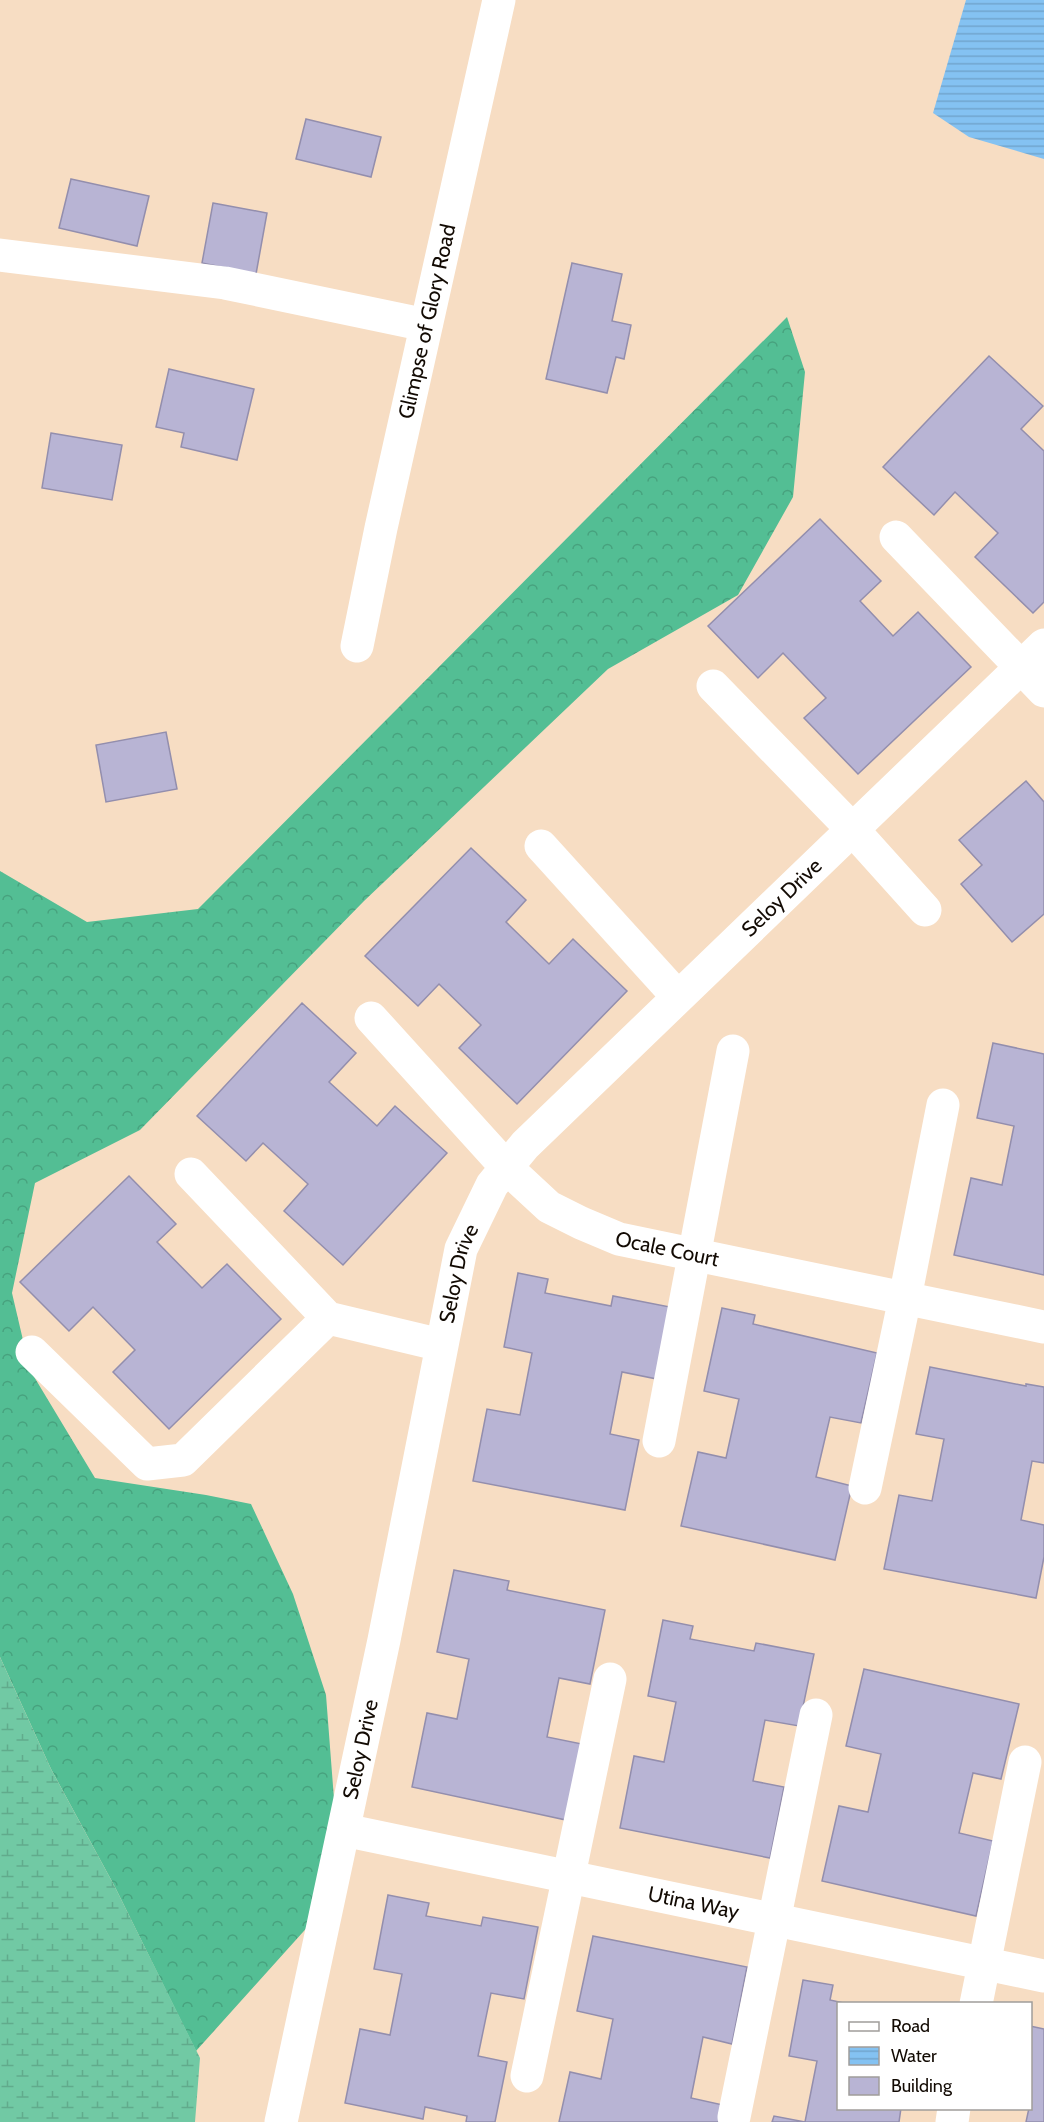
<svg xmlns="http://www.w3.org/2000/svg" width="1044" height="2122" viewBox="0 0 1044 2122" font-family="Cabin,sans-serif">
	<defs>
		<pattern id="forest-crowns" width="20" height="18" patternUnits="userSpaceOnUse" patternTransform="scale(1.5)"><rect width="20" height="18" fill="#53be94"/><path d="M2 6a3 3 0 1 1 6 0M12 15a3 3 0 1 1 6 0" fill="none" stroke="#47a27e"/></pattern>
		<pattern id="wetland-marsh" width="20" height="14" patternUnits="userSpaceOnUse" patternTransform="scale(1.5)"><rect width="20" height="14" fill="#71c9a4"/><path d="M1 5h8M5 5V1M11 12h8M15 12V8" fill="none" stroke="#61ab8c"/></pattern>
		<pattern id="water-rules" width="6" height="5" patternUnits="userSpaceOnUse" patternTransform="scale(1.5)"><rect width="6" height="5" fill="#84c2f2"/><path d="M0 2.5h6" fill="none" stroke="#71a5ce"/></pattern>
	</defs>
	<rect width="100%" height="100%" fill="#f7ddc3"/>
	<polygon fill="url(#forest-crowns)" points="787,317 805,372 793,497 738,595 608,669 364,901 140,1130 35,1183 12,1293 30,1370 95,1478 206,1495 251,1504 293,1594 326,1695 335,1812 312,1922 196,2051 115,1887 51,1769 0,1657 0,871 87,922 198,909"/>
	<polygon fill="url(#wetland-marsh)" points="0,1657 51,1769 115,1887 200,2058 195,2122 0,2122"/>
	<polygon fill="url(#water-rules)" points="966,0 1044,0 1044,159 969,137 933,113"/>
	<g fill="#b8b4d4" stroke="#938ead" stroke-width="1.5">
		<polygon points="306,119 381,137 371,177 296,159"/>
		<polygon points="71,179 149,196 137,246 59,228"/>
		<polygon points="213,203 267,213 256,274 202,263"/>
		<polygon points="572,263 622,274 612,321 631,325 624,359 616,357 607,393 546,379"/>
		<polygon points="989,356 1043,406 1021,429 1044,451 1044,602 1033,613 975,557 998,533 955,492 934,515 883,467"/>
		<polygon points="169,369 254,389 237,460 181,447 184,433 156,427"/>
		<polygon points="51,433 122,445 112,500 42,488"/>
		<polygon points="820,519 881,581 860,601 893,636 918,612 971,667 858,774 804,718 826,698 783,653 758,678 708,626"/>
		<polygon points="166,732 177,789 106,802 96,745"/>
		<polygon points="1026,781 1044,802 1044,914 1012,942 961,884 982,865 959,840"/>
		<polygon points="471,848 526,900 506,922 549,964 573,939 627,991 517,1104 459,1048 481,1025 439,984 418,1006 365,956"/>
		<polygon points="302,1003 356,1053 329,1082 377,1126 395,1106 447,1153 343,1265 284,1211 308,1184 263,1143 246,1161 197,1116"/>
		<polygon points="993,1043 1044,1054 1044,1275 954,1255 971,1178 1002,1185 1014,1126 977,1118"/>
		<polygon points="129,1176 176,1224 157,1242 202,1288 227,1264 281,1319 169,1429 113,1372 135,1350 93,1307 69,1331 20,1282"/>
		<polygon points="518,1273 548,1279 545,1293 611,1306 613,1296 670,1307 657,1379 622,1372 610,1434 639,1440 625,1510 473,1481 487,1409 520,1415 532,1353 504,1347"/>
		<polygon points="722,1308 755,1315 753,1324 877,1353 861,1423 830,1417 816,1477 852,1486 835,1560 681,1526 698,1452 726,1458 739,1399 704,1391"/>
		<polygon points="930,1367 1026,1386 1026,1384 1044,1387 1044,1463 1032,1461 1021,1520 1044,1525 1044,1557 1036,1598 884,1569 899,1495 932,1501 944,1439 916,1434"/>
		<polygon points="454,1570 509,1581 507,1590 605,1610 590,1684 559,1678 547,1737 582,1744 566,1820 412,1787 427,1713 457,1719 469,1659 437,1652"/>
		<polygon points="663,1620 693,1626 690,1639 754,1651 756,1643 814,1654 799,1726 765,1720 753,1781 784,1787 770,1858 620,1828 634,1756 664,1762 676,1702 648,1696"/>
		<polygon points="864,1669 1019,1704 1001,1779 973,1773 959,1833 993,1841 976,1916 822,1881 839,1806 868,1812 881,1754 846,1746"/>
		<polygon points="388,1895 429,1903 426,1916 481,1926 483,1917 538,1927 524,1999 491,1993 478,2056 507,2062 495,2122 466,2122 467,2116 425,2107 423,2119 345,2103 360,2029 390,2035 402,1974 374,1969"/>
		<polygon points="593,1936 747,1967 732,2044 703,2037 691,2098 723,2105 720,2122 559,2122 570,2072 601,2079 613,2019 577,2011"/>
		<polygon points="803,1980 833,1985 830,2000 848,2004 838,2004 838,2108 901,2108 899,2122 772,2122 774,2116 805,2122 817,2061 789,2056"/>
		<polygon points="1030,2026 1044,2029 1044,2122 1026,2122 1029,2108 1030,2108"/>
	</g>
	<g fill="none" stroke-linecap="round" stroke-linejoin="round">
		<g stroke="#fff" stroke-width="33">
			<polyline points="0,255 225,283 426,325"/>
			<polyline points="896,537 1044,691"/>
			<path id="s1" d="M357 646 381 528 499 0"/>
			<polyline points="713,686 853,830 925,910"/>
			<polyline points="541,846 678,997"/>
			<path id="s2" d="M371 1018 507 1168 549 1207 581 1223 619 1239 1044 1327"/>
			<polyline points="191,1174 328,1318 441,1345"/>
			<polyline points="32,1352 147,1464 183,1460 328,1318"/>
			<polyline points="659,1441 733,1051"/>
			<polyline points="865,1488 905,1298 943,1105"/>
			<path id="s3" d="M344 1830 1044 1976"/>
			<polyline points="976,2004 1025,1762"/>
			<polyline points="527,2076 610,1679"/>
			<polyline points="734,2117 816,1715"/>
			<path id="s4" d="M281 2122 384 1640 461 1249 492 1185 525 1145 1044 645"/>
			<polyline points="952,2122 954,2108"/>
		</g>
	</g>
	<g text-anchor="middle" stroke-width="4.5" stroke-linejoin="round" paint-order="stroke">
		<g font-size="21" fill="#120a03" stroke="#fff">
			<text dy="7" stroke="none"><textPath href="#s1" startOffset="332">Glimpse of Glory Road</textPath></text>
			<text dy="7" stroke="none"><textPath href="#s4" startOffset="1371">Seloy Drive</textPath></text>
			<text dy="7" stroke="none"><textPath href="#s2" startOffset="386">Ocale Court</textPath></text>
			<text dy="7" stroke="none"><textPath href="#s4" startOffset="867">Seloy Drive</textPath></text>
			<text dy="7" stroke="none"><textPath href="#s4" startOffset="381">Seloy Drive</textPath></text>
			<text dy="7" stroke="none"><textPath href="#s3" startOffset="357">Utina Way</textPath></text>
		</g>
	</g>
	<rect x="837" y="2002" width="195" height="108" fill="#ffffff" stroke="#a09d9a" stroke-width="1.5"/>
	<rect x="849" y="2022" width="30" height="9" fill="#ffffff" stroke="#a09d9a" stroke-width="1.5"/>
	<text x="891" y="2032" font-size="18" fill="#120a03">Road</text>
	<rect x="849" y="2047" width="30" height="18" fill="url(#water-rules)" stroke="#a09d9a" stroke-width="1.5"/>
	<text x="891" y="2062" font-size="18" fill="#120a03">Water</text>
	<rect x="849" y="2077" width="30" height="18" fill="#b8b4d4" stroke="#a09d9a" stroke-width="1.5"/>
	<text x="891" y="2092" font-size="18" fill="#120a03">Building</text>
</svg>
